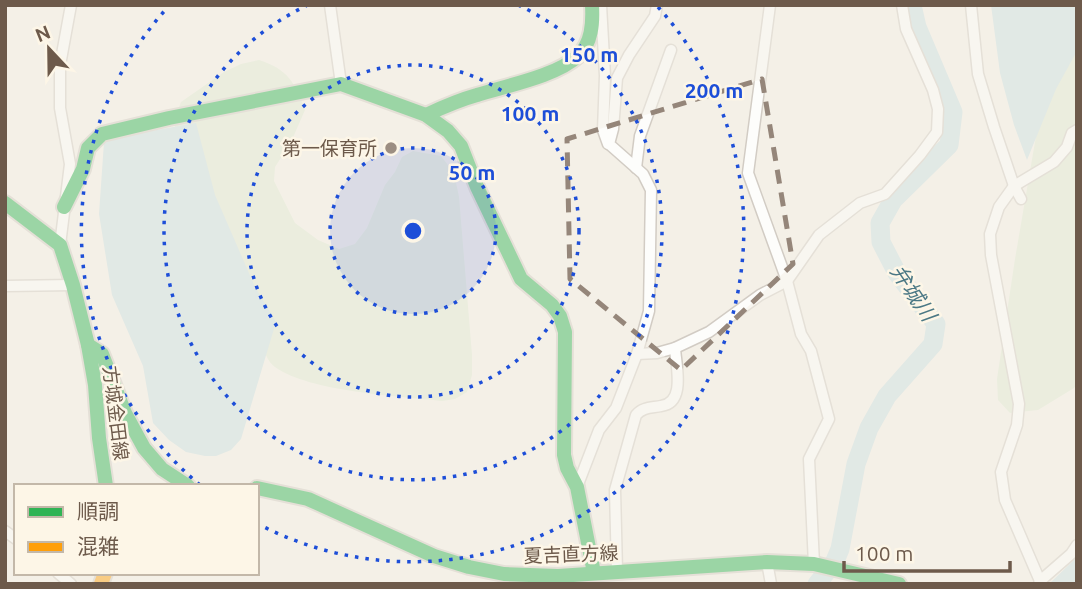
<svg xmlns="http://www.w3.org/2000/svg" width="1082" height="589" viewBox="0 0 1082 589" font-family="Ubuntu,'Noto Sans JP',sans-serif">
	<rect width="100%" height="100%" fill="#f4f0e7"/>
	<g fill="#dfe9d3">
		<polygon points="1077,5 1077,385 1074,388 1038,410 1010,413 998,400 997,379 1015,259 1057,13"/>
		<path d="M259 60C288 69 295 83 305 110L291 142 275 167 274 181 295 223 318 240 339 249 355 244 367 228 385 185 395 172 402 157 413 151 441 156 454 173 459 197 472 355V375L467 392 455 399 442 401C399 396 310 392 275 367 269 363 266 355 263 349L174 133 176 116 181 102 224 72 241 64Z"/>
	</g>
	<g fill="#cbdfe2">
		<polygon points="991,5 1077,5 1077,51 1056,89 1027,160 1014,125 1000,73"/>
		<polygon points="196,123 215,195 255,287 276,322 241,439 231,450 216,456 205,456 186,452 169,440 153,423 143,366 112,295 99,214 104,142 128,135"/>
		<polygon points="1077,557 1077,584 1049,584"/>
	</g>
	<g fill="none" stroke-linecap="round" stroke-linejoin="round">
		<polyline stroke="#cbdfe2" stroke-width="19" points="817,584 835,561 840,549 856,464 869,428 887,396 933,344 936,324 897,273 881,242 880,223 893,200 949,145 953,112 917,27 912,5"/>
		<g stroke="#d2ccc4" stroke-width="13">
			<g id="street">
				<polyline points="330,5 341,84"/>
				<polyline points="601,5 605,76 603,130 608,144"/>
				<polyline points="770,5 748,173 787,281 801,334 811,351 829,419 809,459 814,564"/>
				<polyline points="971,5 978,74 994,127 1014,186 1021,199"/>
				<polyline points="636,168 640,136 671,50"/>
				<polyline points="60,245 70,164 60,108 60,65 71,5"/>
				<polyline points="5,286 73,285"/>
				<polyline points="637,354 657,353 675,348 709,332 760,295 787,281 819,235 860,203 885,194 920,155 937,132 938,109 933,90 906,29 902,5"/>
				<polyline points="577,487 599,430 616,408 637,354 649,311 651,190 643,174 609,144 613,129 617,78 629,55 655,16 657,5"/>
				<polyline points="5,531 16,539"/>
				<polyline points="767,562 771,584"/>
				<path d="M617 571 615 490 636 415C643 407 651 408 661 406 686 403 676 366 675 348"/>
				<polyline points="58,573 71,584"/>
				<polyline points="1040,581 1005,500 1001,472 1017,425 1019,404 991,255 990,234 999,207 1014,186 1054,162 1067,147 1072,133 1077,130"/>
				<polyline points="1039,584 1040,581 1071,554 1077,545"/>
			</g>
		</g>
		<g stroke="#d2ccc4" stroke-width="18">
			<g id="fast">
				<path d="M426 115C443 107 459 100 477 95 505 86 557 76 578 56 592 43 593 23 592 5"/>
				<polyline points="5,203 60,245 73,285 88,345 95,385 99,438 106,486"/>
				<polyline points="64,207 83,169 88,148 102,134 169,118 341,84 426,115 448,131 461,146 477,187 521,279 552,305 560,316 565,332 564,455 567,468 577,487 594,573"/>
				<polyline points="88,345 102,354 125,413 144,448 162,469 188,486"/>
				<polyline points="257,488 308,499 434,556 469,567 504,574 558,576 767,562 814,564 899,584"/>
			</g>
		</g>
		<g stroke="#d2ccc4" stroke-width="18">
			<polyline id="slow" points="101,584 105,573"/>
		</g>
		<use href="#street" stroke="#fdfdfb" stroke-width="10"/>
		<use href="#fast" stroke="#30b455" stroke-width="14"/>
		<use href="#slow" stroke="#ff9f0a" stroke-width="14"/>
	</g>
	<path d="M0 0H1082V589H0ZM762 79 793 264 681 370 570 279 567 139Z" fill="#f4f0e7" fill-opacity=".55" fill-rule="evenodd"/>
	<path fill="none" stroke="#95867a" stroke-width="5" stroke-dasharray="14 9" stroke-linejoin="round" d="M762 79 793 264 681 370 570 279 567 139Z"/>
	<circle cx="413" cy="231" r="83" fill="#1d4ed8" fill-opacity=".12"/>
	<g fill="none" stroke="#1d4ed8" stroke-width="3.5" stroke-dasharray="3.5 7">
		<circle cx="413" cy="231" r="83"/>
		<circle cx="413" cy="231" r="166"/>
		<path d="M518 5A249 249 0 1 1 308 5"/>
		<path d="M200 485A332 332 0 0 1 168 7M658 7A332 332 0 0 1 260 525"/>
	</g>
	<circle fill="#9c8e82" stroke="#fdf6e7" stroke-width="2.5" cx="391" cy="148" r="7"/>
	<g text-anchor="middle" stroke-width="5" stroke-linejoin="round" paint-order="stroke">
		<g font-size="19" fill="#6d5a4b" stroke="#fdf6e7" text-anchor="end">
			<text x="377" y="155">第一保育所</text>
		</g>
		<g font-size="19" fill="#6d5a4b" stroke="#fdf6e7">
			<text transform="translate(116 413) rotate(83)" y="7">方城金田線</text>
			<text transform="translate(571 554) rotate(-2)" y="7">夏吉直方線</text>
		</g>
		<g font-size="21" font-style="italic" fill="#4b7885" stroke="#fdf6e7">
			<text transform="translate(913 293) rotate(56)" y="7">弁城川</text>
		</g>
	</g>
	<circle cx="413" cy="231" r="10" fill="#1d4ed8" stroke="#fdf6e7" stroke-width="3.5"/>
	<g font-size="21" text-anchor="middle" font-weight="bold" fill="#1d4ed8" stroke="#fdf6e7" stroke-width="5" stroke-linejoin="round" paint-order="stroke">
		<text x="589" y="62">150 m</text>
		<text x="714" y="98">200 m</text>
		<text x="530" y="121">100 m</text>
		<text x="472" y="180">50 m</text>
	</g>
	<rect width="1082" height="589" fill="none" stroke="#6d5a4b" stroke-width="14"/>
	<rect x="14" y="484" width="245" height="91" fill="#fdf6e7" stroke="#c3b8a9" stroke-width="2"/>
	<rect x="28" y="507" width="35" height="10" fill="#30b455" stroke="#c3b8a9" stroke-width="2"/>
	<text x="77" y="519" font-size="21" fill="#6d5a4b">順調</text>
	<rect x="28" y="542" width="35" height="10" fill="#ff9f0a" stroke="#c3b8a9" stroke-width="2"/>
	<text x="77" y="554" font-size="21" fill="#6d5a4b">混雑</text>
	<g transform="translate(49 49) rotate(338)" stroke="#fdf6e7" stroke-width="5" paint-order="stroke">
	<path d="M0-5L12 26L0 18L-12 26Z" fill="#6d5a4b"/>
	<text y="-10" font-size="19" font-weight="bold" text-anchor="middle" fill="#6d5a4b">N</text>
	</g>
	<path d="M844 561v10h166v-10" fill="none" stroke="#6d5a4b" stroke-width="3.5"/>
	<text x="855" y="561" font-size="21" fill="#6d5a4b" stroke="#fdf6e7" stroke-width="5" paint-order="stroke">100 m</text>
</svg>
